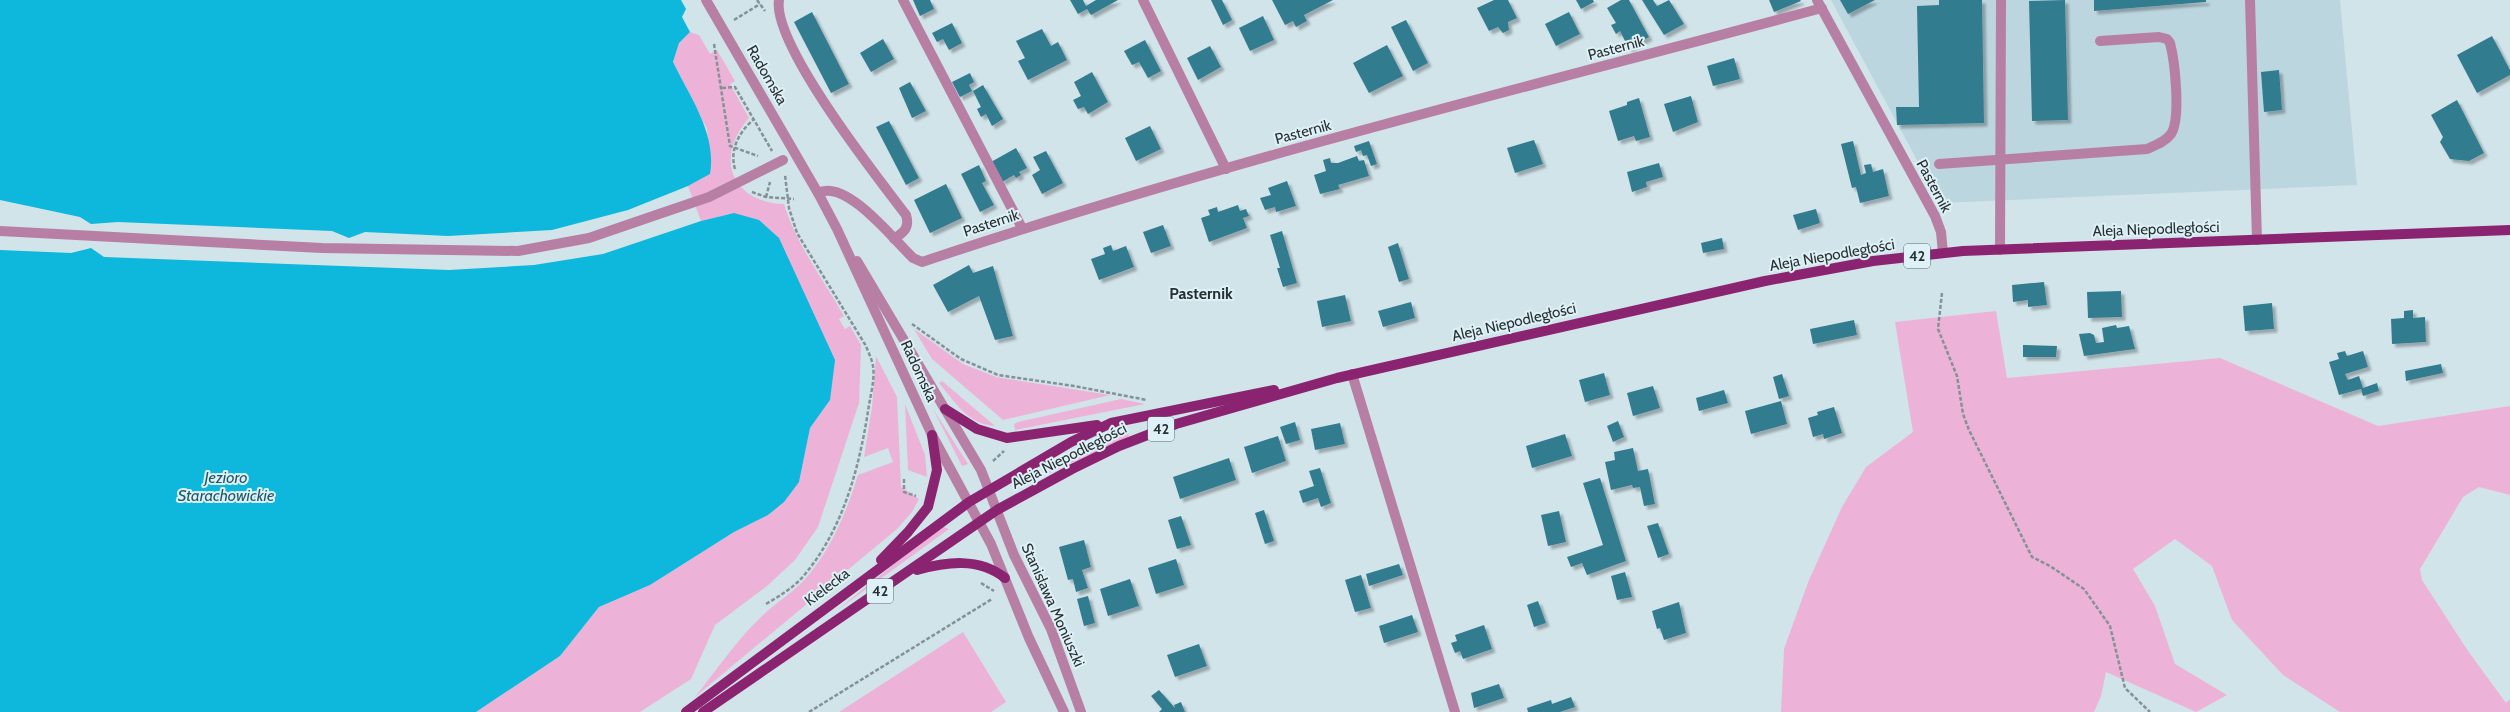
<svg xmlns="http://www.w3.org/2000/svg" width="2510" height="712" viewBox="0 0 2510 712" font-family="Cabin,sans-serif">
	<defs>
		<filter id="shadow"><feDropShadow dx="3.5" dy="3.5" stdDeviation="1" flood-color="#0004"/></filter>
	</defs>
	<rect width="100%" height="100%" fill="#d1e4ea"/>
	<polygon fill="#bcd6df" points="1831,0 2340,0 2357,185 1940,203"/>
	<g fill="#edb2d8">
		<path d="M690 32 699 35 710 54 717 50 735 81 730 84 749 118C714 157 731 202 784 204 797 246 823 279 844 316L839 319 845 329 850 326 861 345 859 403 818 527 795 560 767 586 715 625 691 679 640 712H476L560 656 599 607 650 585 734 532 768 515 799 482 810 428 830 400 734 213 701 221 688 186 710 174 707 129 673 62 679 43Z"/>
		<polygon points="1996,311 2007,378 2220,358 2378,426 2510,406 2510,495 2479,487 2463,497 2420,569 2422,580 2468,651 2506,703 2510,699 2510,712 2340,712 2283,675 2232,620 2212,566 2175,539 2133,569 2155,606 2175,664 2227,695 2196,712 2106,672 2101,696 2094,712 1781,712 1784,649 1809,580 1842,507 1866,467 1913,432 1895,322"/>
		<polygon points="914,329 963,364 996,377 1110,395 1003,420 932,359"/>
		<path d="M876 356 897 397 901 487 919 499 912 512 897 529 695 697C715 672 734 644 757 621 772 605 792 594 807 577 832 547 847 511 858 475L893 462 888 448 864 457 872 407Z"/>
		<path d="M942 381 995 426C969 425 954 401 939 383Z"/>
		<polygon points="1121,399 1145,404 1015,430 1014,424 1018,422"/>
		<polygon points="905,404 925,455 927,477 908,470"/>
		<polygon points="933,409 968,464 962,466"/>
		<polygon points="1126,432 1129,433 1128,437 1050,473 1044,469"/>
		<polygon points="941,526 949,529 836,611"/>
		<polygon points="963,632 1006,702 991,712 839,712"/>
	</g>
	<g fill="#0eb7dc">
		<path d="M0 0H681L686 9 682 17 690 32 679 43 673 62C690 97 717 134 710 174L688 186 628 210 552 230 448 236 365 232 349 238 332 231 118 222 91 224 80 217 0 200Z"/>
		<polygon points="734,213 759,220 779,238 835,360 830,400 810,428 799,482 784,502 768,515 734,532 650,585 599,607 560,656 476,712 0,712 0,250 71,253 91,248 104,257 449,270 534,265 603,254 701,221"/>
	</g>
	<g fill="#337b8f" filter="url(#shadow)">
		<polygon points="913,0 930,0 934,9 920,16"/>
		<polygon points="1070,0 1083,0 1086,6 1096,0 1118,0 1091,15 1087,9 1078,14"/>
		<polygon points="1211,0 1222,0 1232,20 1223,25"/>
		<polygon points="1272,0 1333,0 1304,15 1307,21 1296,27 1293,21 1285,25"/>
		<polygon points="1494,0 1508,0 1517,18 1508,22 1509,30 1503,33 1498,27 1489,31 1477,8"/>
		<polygon points="1576,0 1593,0 1594,2 1581,9"/>
		<polygon points="1621,0 1629,0 1649,37 1629,49 1620,31 1616,34 1611,25 1616,23 1607,8"/>
		<polygon points="1642,0 1653,0 1657,6 1669,0 1684,24 1664,35"/>
		<polygon points="1769,0 1800,0 1801,1 1774,12"/>
		<polygon points="1840,0 1875,0 1848,14"/>
		<polygon points="1939,0 1982,0 1984,123 1897,125 1896,107 1919,107 1917,6 1939,5"/>
		<polygon points="2065,0 2068,120 2032,121 2029,1"/>
		<polygon points="2094,0 2206,0 2206,2 2094,11"/>
		<polygon points="812,12 849,84 831,93 794,22"/>
		<polygon points="1569,12 1580,34 1556,46 1545,24"/>
		<polygon points="1263,16 1274,40 1250,51 1239,28"/>
		<polygon points="1406,20 1428,63 1413,71 1391,27"/>
		<polygon points="952,23 962,43 949,50 943,39 937,42 932,33"/>
		<polygon points="1042,29 1051,46 1058,42 1067,60 1028,80 1018,61 1025,58 1016,41"/>
		<polygon points="2492,36 2510,70 2510,75 2477,93 2457,55"/>
		<polygon points="883,39 894,59 871,72 860,53"/>
		<polygon points="1145,40 1161,71 1148,78 1139,62 1132,65 1124,51"/>
		<polygon points="1387,45 1403,76 1369,93 1353,63"/>
		<polygon points="1210,46 1221,67 1198,80 1187,58"/>
		<polygon points="1734,58 1740,79 1713,86 1707,66"/>
		<polygon points="2279,70 2282,110 2264,112 2261,72"/>
		<polygon points="1092,72 1108,102 1088,114 1084,107 1078,109 1073,100 1081,96 1074,82"/>
		<polygon points="970,73 974,82 969,85 972,91 960,97 952,82"/>
		<polygon points="910,82 926,111 912,118 899,88"/>
		<polygon points="983,85 1003,119 992,126 986,114 981,117 977,109 981,107 973,91"/>
		<polygon points="1691,96 1698,122 1673,132 1664,104"/>
		<polygon points="1639,98 1650,137 1636,141 1634,136 1618,141 1609,111 1627,105 1627,102"/>
		<polygon points="2457,100 2484,153 2469,161 2450,159 2440,142 2443,137 2431,115"/>
		<polygon points="889,121 919,178 906,185 876,127"/>
		<polygon points="1150,126 1161,149 1136,161 1125,138"/>
		<polygon points="1534,140 1543,164 1515,173 1507,148"/>
		<polygon points="1369,141 1377,164 1371,166 1367,155 1363,156 1361,150 1356,152 1354,146"/>
		<polygon points="1853,141 1861,175 1866,173 1864,165 1871,164 1873,172 1883,169 1889,196 1860,203 1856,187 1852,188 1841,144"/>
		<polygon points="1016,148 1027,168 1019,172 1021,175 1016,178 1014,175 1002,182 991,162"/>
		<polygon points="1046,151 1063,183 1042,194 1032,175 1040,170 1033,157"/>
		<polygon points="1357,156 1359,161 1364,160 1369,176 1338,185 1340,189 1320,194 1314,175 1326,171 1323,160 1330,158 1331,163 1338,163"/>
		<polygon points="1659,163 1663,177 1646,182 1647,187 1632,192 1627,172"/>
		<polygon points="979,165 986,181 982,183 994,205 980,212 961,174"/>
		<polygon points="1287,181 1296,206 1276,212 1275,207 1265,210 1260,198 1271,195 1268,188"/>
		<polygon points="946,184 962,218 930,233 914,200"/>
		<polygon points="1238,205 1240,211 1246,209 1249,216 1243,218 1247,228 1209,242 1201,218 1210,215 1208,210 1217,207 1218,212"/>
		<polygon points="1816,209 1820,223 1798,230 1793,215"/>
		<polygon points="1163,225 1171,246 1151,253 1143,232"/>
		<polygon points="1282,231 1297,283 1283,287 1277,268 1280,268 1270,235"/>
		<polygon points="1722,238 1724,249 1703,253 1701,243"/>
		<polygon points="1398,243 1409,279 1399,282 1388,247"/>
		<polygon points="1111,245 1113,251 1126,246 1134,267 1099,280 1091,259 1105,254 1103,248"/>
		<polygon points="969,265 973,273 993,266 1013,336 995,340 979,296 948,312 933,285"/>
		<polygon points="2044,282 2047,305 2028,307 2028,300 2013,302 2012,285"/>
		<polygon points="2121,291 2122,317 2088,318 2087,292"/>
		<polygon points="1345,295 1351,321 1322,327 1317,301"/>
		<polygon points="1411,302 1415,318 1383,327 1378,311"/>
		<polygon points="2272,303 2274,329 2245,331 2243,306"/>
		<polygon points="2413,310 2413,318 2425,317 2426,342 2392,344 2391,319 2404,318 2404,311"/>
		<polygon points="1854,320 1857,335 1813,344 1810,329"/>
		<polygon points="2116,325 2117,328 2129,326 2135,349 2084,356 2079,334 2090,333 2094,335 2096,343 2104,342 2102,328"/>
		<polygon points="2023,345 2057,346 2056,357 2023,357"/>
		<polygon points="2345,351 2347,356 2363,351 2368,367 2345,374 2348,380 2359,376 2363,388 2377,383 2379,391 2363,396 2361,389 2339,395 2329,362 2339,359 2337,353"/>
		<polygon points="2441,364 2443,373 2406,381 2405,371"/>
		<polygon points="1604,373 1610,395 1585,402 1579,380"/>
		<polygon points="1782,374 1789,396 1779,399 1773,377"/>
		<polygon points="1653,386 1660,408 1633,416 1627,393"/>
		<polygon points="1724,390 1728,403 1699,411 1696,398"/>
		<polygon points="1781,401 1787,424 1751,434 1745,411"/>
		<polygon points="1834,407 1842,433 1824,439 1823,434 1813,437 1808,418 1818,415 1817,412"/>
		<polygon points="1618,421 1624,437 1613,442 1607,426"/>
		<polygon points="1295,422 1300,440 1286,444 1280,427"/>
		<polygon points="1340,423 1345,444 1315,450 1311,429"/>
		<polygon points="1565,434 1572,456 1532,468 1526,446"/>
		<polygon points="1278,436 1286,461 1252,473 1244,447"/>
		<polygon points="1633,448 1638,471 1648,469 1655,504 1644,506 1640,487 1633,488 1632,485 1611,490 1605,462 1615,460 1614,452"/>
		<polygon points="1229,458 1236,480 1180,499 1173,477"/>
		<polygon points="1320,468 1331,503 1321,507 1318,498 1303,503 1299,491 1314,486 1309,471"/>
		<polygon points="1600,478 1626,561 1587,575 1582,563 1571,567 1567,557 1603,545 1583,483"/>
		<polygon points="1264,510 1274,541 1265,544 1255,513"/>
		<polygon points="1559,511 1566,542 1548,546 1541,515"/>
		<polygon points="1181,516 1191,545 1177,549 1168,520"/>
		<polygon points="1658,523 1669,554 1658,558 1647,526"/>
		<polygon points="1084,540 1091,567 1082,570 1088,588 1076,592 1073,579 1068,580 1059,547"/>
		<polygon points="1176,559 1184,585 1156,594 1148,568"/>
		<polygon points="1399,564 1403,575 1369,586 1366,574"/>
		<polygon points="1625,572 1632,597 1617,600 1611,576"/>
		<polygon points="1361,575 1371,608 1355,612 1345,580"/>
		<polygon points="1130,579 1139,606 1108,616 1100,589"/>
		<polygon points="1088,596 1095,623 1084,626 1077,599"/>
		<polygon points="1538,601 1546,623 1534,627 1527,605"/>
		<polygon points="1679,602 1686,633 1664,640 1660,628 1657,629 1652,611"/>
		<polygon points="1412,615 1418,632 1384,643 1379,626"/>
		<polygon points="1484,625 1492,649 1463,659 1460,651 1455,653 1451,643 1457,641 1455,635"/>
		<polygon points="1199,644 1207,666 1175,677 1167,655"/>
		<polygon points="1499,684 1504,698 1474,708 1471,693"/>
		<polygon points="1159,690 1175,708 1174,705 1181,702 1185,712 1159,712 1162,709 1151,696"/>
		<polygon points="1571,697 1575,707 1560,712 1528,712 1527,708 1551,700 1552,704"/>
	</g>
	<g fill="none" stroke-linecap="round" stroke-linejoin="round">
		<g stroke="#849296" stroke-width="2.5" stroke-dasharray="4 2" stroke-linecap="butt">
			<polyline points="757,0 765,11"/>
			<polyline points="734,20 760,4"/>
			<polyline points="714,44 730,146 758,156"/>
			<polyline points="722,88 735,87 772,151"/>
			<path d="M735 169C729 149 740 131 754 119"/>
			<polyline points="752,192 766,197 794,199"/>
			<polyline points="766,197 770,182"/>
			<polyline points="1942,293 1938,329 1957,376 1963,414 1969,430 2032,557 2050,566 2084,589 2110,626 2125,688 2150,712"/>
			<polyline points="912,324 961,359 998,375 1074,386 1147,400"/>
			<polyline points="993,461 1004,451"/>
			<polyline points="904,479 904,492 916,496"/>
			<polyline points="981,583 994,591"/>
			<path d="M766 604C781 595 795 587 806 573 845 525 860 464 869 405 871 393 875 378 873 366 872 359 868 352 866 346L797 233 789 208 785 175"/>
			<polyline points="809,712 992,599"/>
		</g>
		<g stroke="#b77fa4" stroke-width="10">
			<polyline points="706,0 818,193 837,229 932,435 991,544 1029,638 1064,712"/>
			<path d="M779 0C772 44 877 177 906 215 910 228 904 232 894 239"/>
			<polyline points="903,0 1022,228"/>
			<polyline points="1143,0 1226,169"/>
			<polyline points="1817,0 1935,216 1941,232 1943,253"/>
			<polyline points="2250,0 2257,240"/>
			<path d="M1939 164 2147 149C2156 145 2165 142 2171 134 2181 119 2175 62 2170 43L2167 39 2159 37 2100 41"/>
			<path d="M818 193C846 178 894 240 913 258L922 262C1217 163 1521 89 1822 8"/>
			<polyline points="0,231 322,248 518,251 589,238 656,215 709,197 783,160"/>
			<polyline points="2000,250 2001,0"/>
			<polyline points="857,261 981,470 1014,555 1051,629 1081,712"/>
			<polyline points="1352,374 1455,712"/>
		</g>
		<g stroke="#8b2470" stroke-width="10">
			<polyline points="945,409 977,429 1007,438 1097,425"/>
			<polyline points="881,560 908,532 928,507 937,470 932,435"/>
			<path d="M917 570C946 562 979 557 1005 578"/>
			<polyline points="686,712 969,502 1071,442 1111,423 1274,390"/>
			<polyline points="703,712 997,510 1072,469 1119,446 1176,424 1337,378 1765,281 1873,261 1963,251 2510,230"/>
		</g>
	</g>
	<g text-anchor="middle" stroke-width="4" stroke-linejoin="round" paint-order="stroke">
		<g fill="#def1f7" stroke="#5f6a6e" stroke-width="1">
			<rect x="1904" y="244" width="26" height="24" rx="3"/>
			<rect x="1148" y="417" width="26" height="24" rx="3"/>
			<rect x="867" y="579" width="26" height="24" rx="3"/>
		</g>
		<g font-size="14" font-weight="bold" fill="#293033">
			<text x="1917" y="261">42</text>
			<text x="1161" y="434">42</text>
			<text x="880" y="596">42</text>
		</g>
		<g font-size="15" fill="#293033" stroke="#def1f7">
			<text transform="translate(1616 48) rotate(-15)" y="5">Pasternik</text>
			<text transform="translate(767 75) rotate(60)" y="5">Radomska</text>
			<text transform="translate(1303 132) rotate(-15)" y="5">Pasternik</text>
			<text transform="translate(1934 186) rotate(62)" y="5">Pasternik</text>
			<text transform="translate(991 223) rotate(-18)" y="5">Pasternik</text>
			<text transform="translate(2156 229) rotate(-2)" y="5">Aleja Niepodległości</text>
			<text transform="translate(1832 255) rotate(-10)" y="5">Aleja Niepodległości</text>
			<text transform="translate(1514 322) rotate(-13)" y="5">Aleja Niepodległości</text>
			<text transform="translate(919 371) rotate(65)" y="5">Radomska</text>
			<text transform="translate(1069 456) rotate(-27)" y="5">Aleja Niepodległości</text>
			<text transform="translate(827 587) rotate(-37)" y="5">Kielecka</text>
			<text transform="translate(1053 605) rotate(66)" y="5">Stanisława Moniuszki</text>
		</g>
		<g font-size="16" font-weight="bold" fill="#293033" stroke="#def1f7">
			<text x="1201" y="299">Pasternik</text>
		</g>
		<g font-size="16" font-style="italic" fill="#1e5767" stroke="#def1f7">
			<text x="226" y="483">Jezioro<tspan x="226" dy="18">Starachowickie</tspan></text>
		</g>
	</g>
</svg>
